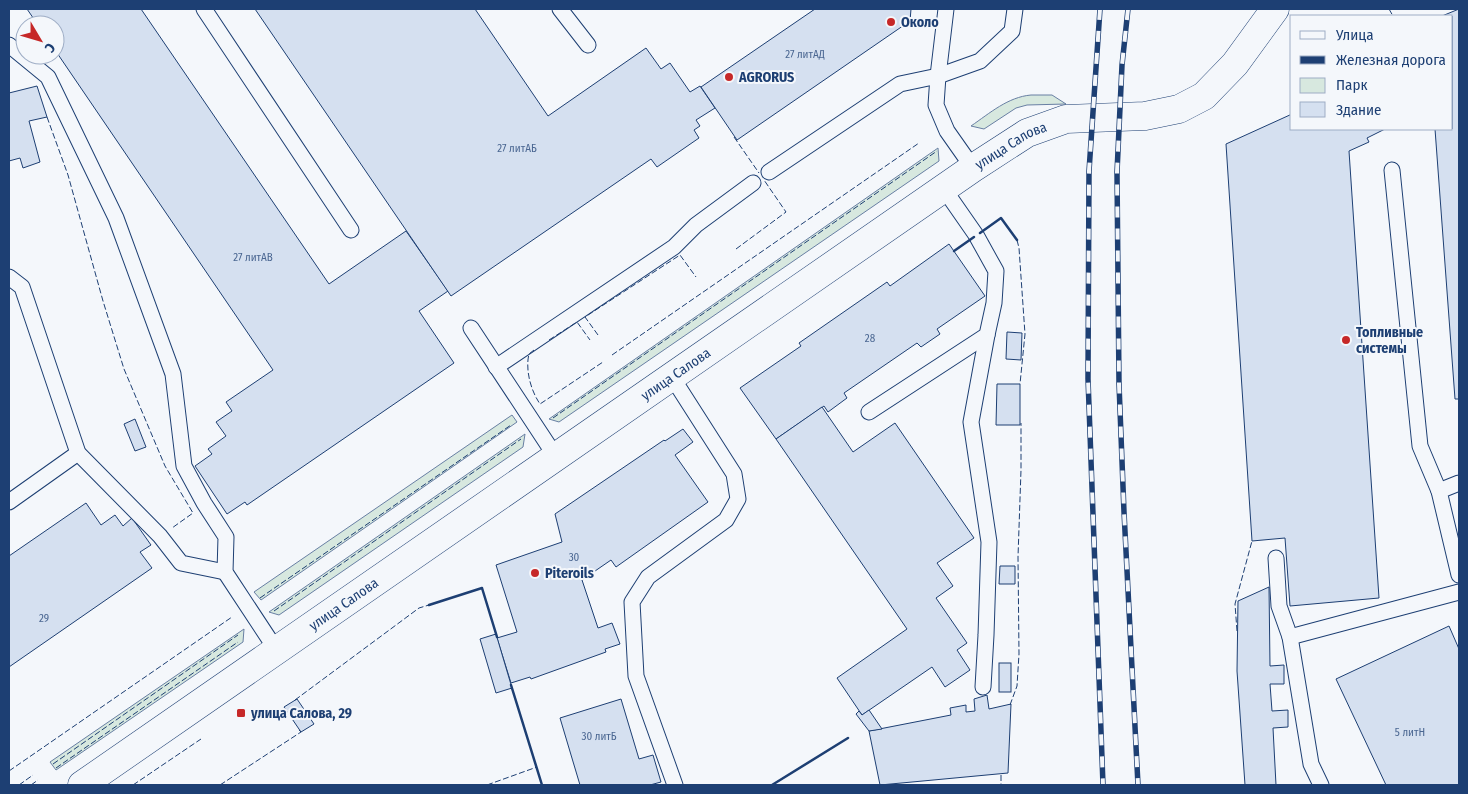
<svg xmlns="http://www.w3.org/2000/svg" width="1468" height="794" viewBox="0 0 1468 794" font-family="'Fira Sans Condensed',sans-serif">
	<rect width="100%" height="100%" fill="#f4f7fb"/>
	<g fill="#d7e8df" stroke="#687fa3">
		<path d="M1031 95H1052L1066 104 1027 105 1016 108 984 129 971 126C990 113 1008 97 1031 95Z"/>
		<polygon points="938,148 939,161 559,422 549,419"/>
		<polygon points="512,415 517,422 261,600 254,592"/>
		<polygon points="525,434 523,447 279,615 269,612"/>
		<polygon points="244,629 243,642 56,770 50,762"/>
	</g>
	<g fill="#d5e0f0" stroke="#1d3f73">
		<polygon points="27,9 141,9 329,284 406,231 448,291 419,311 454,363 247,505 245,502 227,514 195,466 212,454 208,449 226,436 216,422 232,411 226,402 273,370 55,50 55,25 38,25"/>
		<polygon points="255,9 475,9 548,116 646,48 661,69 670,63 690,92 700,86 715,108 696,120 700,126 694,130 699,138 657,167 651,159 451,296"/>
		<polygon points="815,9 911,9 910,21 737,140 701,87"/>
		<polygon points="1459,9 1459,399 1455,399 1435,129 1452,129 1452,16 1442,16"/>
		<polygon points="37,86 47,117 29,121 40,162 23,168 20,158 9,161 9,93"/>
		<polygon points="1292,114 1292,129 1385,129 1367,138 1369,142 1349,151 1379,598 1290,606 1285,538 1252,541 1226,144"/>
		<polygon points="949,244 985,296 937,329 940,334 921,347 917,343 844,393 847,398 828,412 824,406 776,439 740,388 801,346 799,343 887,282 890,286"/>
		<polygon points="1007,332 1022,333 1021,360 1006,359"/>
		<polygon points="997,384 1020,384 1020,425 996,425"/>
		<polygon points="822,407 853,452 895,423 974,538 937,563 953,586 936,598 967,643 957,650 970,670 945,687 932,667 862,715 837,678 907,629 776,439"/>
		<polygon points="135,419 146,447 135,451 124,424"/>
		<polygon points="683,429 693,442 675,455 708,502 616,567 611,560 582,580 598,628 612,623 620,644 605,649 606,652 531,679 530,677 511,683 497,638 517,632 496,565 562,542 555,514 664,440 665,441"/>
		<polygon points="86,503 101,525 115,515 123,526 132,518 151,545 140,552 152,568 9,667 9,556"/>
		<polygon points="1000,566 1015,566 1015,584 999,584"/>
		<polygon points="1269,587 1270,666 1284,665 1284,684 1270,684 1272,711 1288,710 1288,727 1273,728 1276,785 1245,785 1237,671 1238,601"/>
		<polygon points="1449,626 1459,649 1459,785 1386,785 1336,679"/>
		<polygon points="496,634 512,688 496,693 480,639"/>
		<rect x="999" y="663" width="12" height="29"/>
		<polygon points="987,695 989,709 1011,704 1008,773 880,785 869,731 951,715 950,708 966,705 966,712 975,711 974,699"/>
		<polygon points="297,699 314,724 301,732 284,707"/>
		<polygon points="621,699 639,759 653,755 661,782 650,785 580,785 560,718"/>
		<polygon points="869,710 882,729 869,731 856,714 859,711 862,715"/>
	</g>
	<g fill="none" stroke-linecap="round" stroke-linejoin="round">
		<g stroke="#1d3f73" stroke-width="17">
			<g id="service">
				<polyline points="204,9 351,230"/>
				<polyline points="560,9 588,45"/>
				<polyline points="946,9 938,76 936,105 947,131 973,168"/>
				<polyline points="9,45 48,77 116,218 173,374 184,466 204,503 226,537 225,572 277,651"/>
				<polyline points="1392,170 1420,446 1439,491"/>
				<polyline points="769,172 900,84 938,76 980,61 1012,31 1015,9"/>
				<polyline points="9,277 22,287 78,453 160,536 181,563 225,572"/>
				<polyline points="471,328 556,457"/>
				<polyline points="496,367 674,247 696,225 753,183"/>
				<polyline points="672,377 734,474 738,499 726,520 648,577 632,602 636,676 675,785"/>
				<polyline points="869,412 987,335 994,303 996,271 976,235 944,189"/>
				<polyline points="1459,483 1439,491 1459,575"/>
				<polyline points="9,502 78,453"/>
				<polyline points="1276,558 1279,606 1290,637 1311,764 1321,785"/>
				<polyline points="1290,637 1459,592"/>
				<polyline points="983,687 986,635 989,542 971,422 987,335"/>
			</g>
		</g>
		<g stroke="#1d3f73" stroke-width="29">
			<g id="tertiary">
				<path id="s1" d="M82 785 973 168 1027 133 1066 119 1145 116 1179 109 1204 96 1235 64 1275 9"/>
			</g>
		</g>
		<use href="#service" stroke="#f4f7fb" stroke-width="15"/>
		<use href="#tertiary" stroke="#f4f7fb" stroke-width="28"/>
		<g stroke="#1d3f73" stroke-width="5.5">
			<g id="rail">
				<polyline points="1100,9 1089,171 1088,379 1103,785"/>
				<polyline points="1128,9 1122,65 1117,172 1119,384 1124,512 1138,785"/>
			</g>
		</g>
		<use href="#rail" stroke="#f4f7fb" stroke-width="4" stroke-dasharray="11" stroke-linecap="butt"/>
		<g stroke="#1d3f73" stroke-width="1" stroke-dasharray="6 2.5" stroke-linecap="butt">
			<polyline points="1389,9 1393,16"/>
			<polyline points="47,117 68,175 103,301 124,369 165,466 193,513 172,528"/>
			<polyline points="734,137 759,173"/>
			<polyline points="1017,240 1019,248 1025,334 1020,384"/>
			<polyline points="736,249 786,212 764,180"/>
			<polyline points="598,335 585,317 680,255 696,277"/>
			<polyline points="549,340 577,322 590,340"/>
			<path d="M534 350 529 354C525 370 531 391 540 404L603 362"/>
			<polyline points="612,355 919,143"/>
			<polyline points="553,418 937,151"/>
			<polyline points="260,598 511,425"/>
			<polyline points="274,611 521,439"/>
			<polyline points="1237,631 1235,604 1252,541"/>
			<polyline points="295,700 419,608 429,605"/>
			<polyline points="1010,705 1017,686 1019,654 1018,557 1021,470 1021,423"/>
			<polyline points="53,764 238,635"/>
			<polyline points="56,768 238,642"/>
			<polyline points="9,771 232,617"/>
			<polyline points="1001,775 1001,785"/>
			<polyline points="19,785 33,775"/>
			<polyline points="31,785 38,780"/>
			<polyline points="133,785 201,739"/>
			<polyline points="220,785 301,732 299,730"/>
			<polyline points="487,785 537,767"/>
		</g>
		<g stroke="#1d3f73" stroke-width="2.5">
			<polyline points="980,233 1001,218 1017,240"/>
			<polyline points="954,251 974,237"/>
			<polyline points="429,605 482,588 497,637"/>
			<polyline points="511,685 542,785"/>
			<polyline points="772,785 848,738"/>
		</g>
	</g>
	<g fill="#c62828" stroke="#f4f7fb" stroke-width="2">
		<circle cx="891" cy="22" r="5"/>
		<circle cx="729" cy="77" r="5"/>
		<circle cx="1346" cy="340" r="5"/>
		<circle cx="535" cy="573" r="5"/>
		<rect x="236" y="708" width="10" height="10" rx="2.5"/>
	</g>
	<g text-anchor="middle" stroke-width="4" stroke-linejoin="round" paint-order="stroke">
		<g font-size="11" fill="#4b6792">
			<text x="805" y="58">27 литАД</text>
			<text x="517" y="152">27 литАБ</text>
			<text x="253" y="261">27 литАВ</text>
			<text x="870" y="342">28</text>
			<text x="574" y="561">30</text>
			<text x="44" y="622">29</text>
			<text x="1410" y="736">5 литН</text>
			<text x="599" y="740">30 литБ</text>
		</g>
		<g font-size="14" font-weight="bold" fill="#1d3f73" stroke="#f4f7fb" text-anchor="start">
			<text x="901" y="27">Около</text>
			<text x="739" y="82">AGRORUS</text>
			<text x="1356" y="337">Топливные<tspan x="1356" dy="16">системы</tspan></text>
			<text x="545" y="578">Piteroils</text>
			<text x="251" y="718">улица Салова, 29</text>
		</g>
		<g font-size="14" fill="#1d3f73" stroke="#f4f7fb">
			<text dy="5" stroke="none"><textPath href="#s1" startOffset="1128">улица Салова</textPath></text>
			<text dy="5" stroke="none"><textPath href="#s1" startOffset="722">улица Салова</textPath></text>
			<text dy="5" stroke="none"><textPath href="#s1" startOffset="318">улица Салова</textPath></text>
		</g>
	</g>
	<rect width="1468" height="794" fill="none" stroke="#1d3f73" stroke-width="20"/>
	<rect x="1290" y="15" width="162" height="115" fill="#f4f7fb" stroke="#9eadc5"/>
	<rect x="1300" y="31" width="25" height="8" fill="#f4f7fb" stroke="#9eadc5"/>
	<text x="1336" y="40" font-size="15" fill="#1d3f73">Улица</text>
	<rect x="1300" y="56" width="25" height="8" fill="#1d3f73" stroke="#9eadc5"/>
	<text x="1336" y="65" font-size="15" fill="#1d3f73">Железная дорога</text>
	<rect x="1300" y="78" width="25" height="15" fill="#d7e8df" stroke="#9eadc5"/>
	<text x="1336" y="90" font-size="15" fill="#1d3f73">Парк</text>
	<rect x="1300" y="102" width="25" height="15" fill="#d5e0f0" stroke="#9eadc5"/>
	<text x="1336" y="115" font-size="15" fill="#1d3f73">Здание</text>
	<g transform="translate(40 40) rotate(128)"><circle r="24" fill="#f4f7fb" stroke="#9eadc5"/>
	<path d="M0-4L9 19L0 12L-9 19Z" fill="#c62828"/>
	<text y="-8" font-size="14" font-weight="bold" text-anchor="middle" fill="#1d3f73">С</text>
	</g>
</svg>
